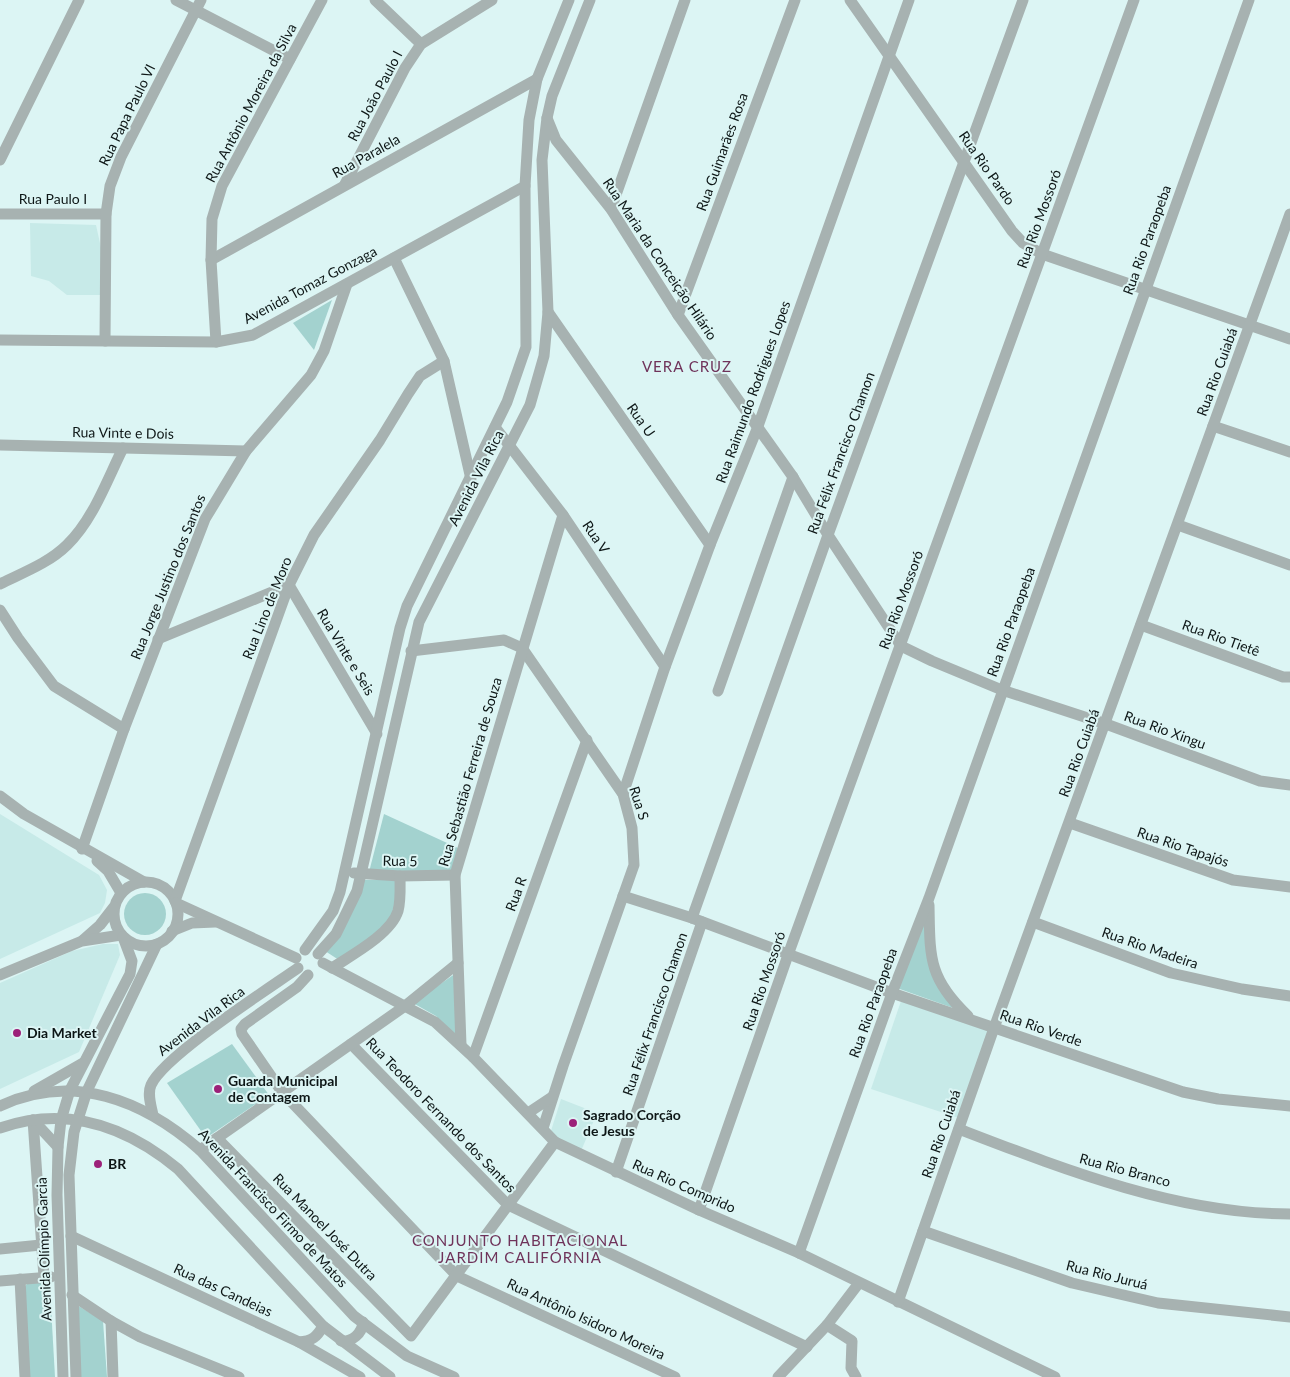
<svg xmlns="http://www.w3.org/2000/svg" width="1290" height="1377" viewBox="0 0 1290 1377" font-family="Lato,sans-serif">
	<rect width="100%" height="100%" fill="#dcf5f4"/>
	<g fill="#c7eae8">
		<polygon points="30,223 96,225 103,257 104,295 67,295 49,281 31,276"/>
		<polygon points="0,814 99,875 107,890 105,903 100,913 0,959"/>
		<polygon points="103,944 118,944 120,955 79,1052 0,1089 0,983 72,951"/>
		<polygon points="901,1001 989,1031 959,1118 871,1089"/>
		<polygon points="561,1099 597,1113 581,1151 550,1134"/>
	</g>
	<g fill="#a3d2cf">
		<polygon points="332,300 314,350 293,323"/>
		<polygon points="384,814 458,848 452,873 369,872"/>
		<polygon points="364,880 396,880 395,921 339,960 325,951"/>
		<circle cx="145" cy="914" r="21"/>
		<polygon points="925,913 927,947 956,1009 897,988"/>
		<polygon points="459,971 458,1040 436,1016 413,1003"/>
		<polygon points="232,1044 269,1095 206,1138 167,1083"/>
		<polygon points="28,1282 44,1282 50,1289 55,1377 29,1377 23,1290"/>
		<polygon points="77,1305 103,1321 107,1377 81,1377"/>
	</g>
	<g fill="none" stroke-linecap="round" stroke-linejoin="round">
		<g stroke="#a7b2b1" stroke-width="11">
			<polyline points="176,0 290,59"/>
			<polyline points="375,0 421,44"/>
			<polyline points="850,0 1012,231 1023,243 1042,254 1290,339"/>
			<polyline points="547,118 556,140 611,209 678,315 793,477 828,535 901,646 932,661 1002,690 1106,724 1260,781 1290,785"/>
			<polyline points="0,160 79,0"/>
			<polyline points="345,184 405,68 421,44 492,0"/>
			<polyline points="611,209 685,0"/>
			<polyline points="0,214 106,214"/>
			<polyline points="394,258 444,361 471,479"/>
			<polyline points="211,260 537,79"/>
			<polyline points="548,312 710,545"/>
			<polyline points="678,315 795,0"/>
			<polyline points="0,340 216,342 253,335 525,186"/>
			<polyline points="105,341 106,214 110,186 121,157 201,0"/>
			<polyline points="216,342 211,260 212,219 222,186 322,0"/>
			<polyline points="1213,426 1290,452"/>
			<polyline points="495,427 563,515 665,667"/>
			<polyline points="0,445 246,451"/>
			<polyline points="1178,525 1290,565"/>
			<path d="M0 584C22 573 49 563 67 545 93 520 107 480 123 448"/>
			<polyline points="289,585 377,734"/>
			<polyline points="0,610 18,638 54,686 124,729"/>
			<polyline points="1141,625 1283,677 1290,677"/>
			<polyline points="158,639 289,585"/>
			<polyline points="411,651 504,640 522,648 623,794 632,828 634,865 563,1066 543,1128"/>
			<polyline points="718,691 793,477"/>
			<polyline points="623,794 665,667 710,545 757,429 909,0"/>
			<polyline points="0,796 24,814 144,882"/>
			<polyline points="1070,823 1233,880 1290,887"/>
			<polyline points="82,849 124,729 205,519 246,451 311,375 324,351 347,284"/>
			<polyline points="97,861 108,871 121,893"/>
			<polyline points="354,873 400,876 455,875"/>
			<circle cx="146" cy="914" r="32"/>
			<polyline points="623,896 692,918 892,993 1183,1092 1218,1099 1290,1106"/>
			<polyline points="175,901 289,585 314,535 380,440 408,394 420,376 444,361"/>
			<polyline points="176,903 296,958"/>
			<path d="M929 905C930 957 928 978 968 1016"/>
			<polyline points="692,918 828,535 1023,0"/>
			<polyline points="1033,922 1171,973 1242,989 1290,996"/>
			<polyline points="172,931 192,923 215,922"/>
			<polyline points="83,940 100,925 114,907"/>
			<polyline points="305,950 333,911 340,892 400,628 407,606 507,402 526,347 525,186 529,120 537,79 569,0"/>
			<polyline points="318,954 336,934 357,891 419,622 530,405 544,356 548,312 542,160 547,118 552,96 590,0"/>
			<polyline points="323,963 435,1022 473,1057 555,1142 699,1210 799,1253 1055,1377"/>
			<path d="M332 968C352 955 391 934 398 911 401 900 400 887 400 876"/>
			<polyline points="0,975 82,941 121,935"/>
			<polyline points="308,975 297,987 245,1024 241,1029 242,1034 282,1092 457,1276 675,1377"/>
			<polyline points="351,1044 508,1205 807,1347"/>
			<polyline points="461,1045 455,875 563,515"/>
			<polyline points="473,1057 587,740"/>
			<polyline points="34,1091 83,1063"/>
			<path d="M0 1106C73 1072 143 1100 200 1150L354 1316 407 1356 454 1377"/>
			<polyline points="528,1113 552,1097"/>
			<path d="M153 1115C151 1105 147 1094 151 1085 164 1056 268 989 298 968"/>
			<polyline points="33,1120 44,1277"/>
			<polyline points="33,1120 58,1147"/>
			<path d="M0 1128C66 1105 126 1126 178 1169L323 1326 390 1377"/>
			<path d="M959 1129C1063 1169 1177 1214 1290 1214"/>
			<polyline points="217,1138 411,1336 555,1142"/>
			<polyline points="200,1150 405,1006 458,963"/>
			<polyline points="616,1172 702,922"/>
			<polyline points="699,1210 788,955 1134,0"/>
			<polyline points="923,1231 1072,1283 1158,1303 1290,1317"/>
			<polyline points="71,1236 299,1342 360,1377"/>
			<polyline points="0,1249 41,1245"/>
			<polyline points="799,1253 892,993 929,898 1249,0"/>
			<polyline points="20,1279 25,1377"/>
			<polyline points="0,1281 51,1277"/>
			<polyline points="72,1295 111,1321 140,1337 239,1377"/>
			<polyline points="898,1302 994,1028 1290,214"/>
			<polyline points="111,1321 113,1377"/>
			<polyline points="827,1325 852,1341 851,1368 856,1377"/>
			<path d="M341 1341C352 1342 362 1334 363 1322"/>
			<path d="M299 1342C312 1341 317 1337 323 1326"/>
			<polyline points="63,1377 57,1195 58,1147 61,1120 70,1090 130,974 132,961 123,937"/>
			<polyline points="76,1377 69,1175 74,1132 87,1091 157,944"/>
			<polyline points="778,1377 827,1325 859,1283"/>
		</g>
	</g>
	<g fill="#9c2179" stroke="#dcf5f4" stroke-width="2">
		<circle cx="17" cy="1033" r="5"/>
		<circle cx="218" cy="1089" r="5"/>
		<circle cx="573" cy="1123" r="5"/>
		<circle cx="98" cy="1164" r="5"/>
	</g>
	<g text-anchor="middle" stroke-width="4" stroke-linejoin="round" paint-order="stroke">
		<g font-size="14" fill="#0d1616" stroke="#dcf5f4">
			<text transform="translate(375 96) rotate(-62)" y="5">Rua João Paulo I</text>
			<text transform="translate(251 103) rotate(-62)" y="5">Rua Antônio Moreira da Silva</text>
			<text transform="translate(127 115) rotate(-64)" y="5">Rua Papa Paulo VI</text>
			<text transform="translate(722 152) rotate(-70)" y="5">Rua Guimarães Rosa</text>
			<text transform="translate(366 156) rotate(-29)" y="5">Rua Paralela</text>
			<text transform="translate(987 168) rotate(55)" y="5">Rua Rio Pardo</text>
			<text x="53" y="204">Rua Paulo I</text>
			<text transform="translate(1039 219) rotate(-70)" y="5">Rua Rio Mossoró</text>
			<text transform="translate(1147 240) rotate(-70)" y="5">Rua Rio Paraopeba</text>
			<text transform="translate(660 259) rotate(56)" y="5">Rua Maria da Conceição Hilário</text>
			<text transform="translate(310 285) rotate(-28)" y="5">Avenida Tomaz Gonzaga</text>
			<text transform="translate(1217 372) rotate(-70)" y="5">Rua Rio Cuiabá</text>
			<text transform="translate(753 392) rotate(-70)" y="5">Rua Raimundo Rodrigues Lopes</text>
			<text transform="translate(641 420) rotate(55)" y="5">Rua U</text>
			<text transform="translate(123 433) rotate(1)" y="5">Rua Vinte e Dois</text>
			<text transform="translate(841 453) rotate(-70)" y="5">Rua Félix Francisco Chamon</text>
			<text transform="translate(476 478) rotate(-63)" y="5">Avenida Vila Rica</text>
			<text transform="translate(596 537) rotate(56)" y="5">Rua V</text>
			<text transform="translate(168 577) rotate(-68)" y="5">Rua Jorge Justino dos Santos</text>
			<text transform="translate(901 600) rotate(-70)" y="5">Rua Rio Mossoró</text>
			<text transform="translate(267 608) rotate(-68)" y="5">Rua Lino de Moro</text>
			<text transform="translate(1011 622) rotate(-70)" y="5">Rua Rio Paraopeba</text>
			<text transform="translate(1221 638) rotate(20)" y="5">Rua Rio Tietê</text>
			<text transform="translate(346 652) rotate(59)" y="5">Rua Vinte e Seis</text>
			<text transform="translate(1165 730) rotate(20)" y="5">Rua Rio Xingu</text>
			<text transform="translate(1079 753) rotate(-70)" y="5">Rua Rio Cuiabá</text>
			<text transform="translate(470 772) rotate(-74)" y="5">Rua Sebastião Ferreira de Souza</text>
			<text transform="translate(639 803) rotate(72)" y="5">Rua S</text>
			<text transform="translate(1183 847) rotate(19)" y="5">Rua Rio Tapajós</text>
			<text transform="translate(400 861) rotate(1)" y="5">Rua 5</text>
			<text transform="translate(516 894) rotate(-70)" y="5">Rua R</text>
			<text transform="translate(1150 948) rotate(19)" y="5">Rua Rio Madeira</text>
			<text transform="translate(764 981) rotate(-71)" y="5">Rua Rio Mossoró</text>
			<text transform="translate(873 1003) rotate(-70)" y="5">Rua Rio Paraopeba</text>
			<text transform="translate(655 1014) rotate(-71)" y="5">Rua Félix Francisco Chamon</text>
			<text transform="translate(201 1021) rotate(-37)" y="5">Avenida Vila Rica</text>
			<text transform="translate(1041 1028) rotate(19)" y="5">Rua Rio Verde</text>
			<text transform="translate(441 1115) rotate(46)" y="5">Rua Teodoro Fernando dos Santos</text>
			<text transform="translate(941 1134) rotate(-71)" y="5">Rua Rio Cuiabá</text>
			<text transform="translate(1125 1170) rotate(15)" y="5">Rua Rio Branco</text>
			<text transform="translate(684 1186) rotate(24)" y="5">Rua Rio Comprido</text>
			<text transform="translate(273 1208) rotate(47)" y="5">Avenida Francisco Firmo de Matos</text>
			<text transform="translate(325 1227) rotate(46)" y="5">Rua Manoel José Dutra</text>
			<text transform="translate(44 1249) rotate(-92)" y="5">Avenida Olímpio Garcia</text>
			<text transform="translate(1107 1275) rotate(14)" y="5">Rua Rio Juruá</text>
			<text transform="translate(223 1290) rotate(25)" y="5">Rua das Candeias</text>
			<text transform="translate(586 1319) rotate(25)" y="5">Rua Antônio Isidoro Moreira</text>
		</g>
		<g font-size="14" font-weight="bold" fill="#0d1616" stroke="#dcf5f4" text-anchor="start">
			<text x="27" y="1038">Dia Market</text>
			<text x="228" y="1086">Guarda Municipal<tspan x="228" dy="16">de Contagem</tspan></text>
			<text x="583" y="1120">Sagrado Corção<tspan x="583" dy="16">de Jesus</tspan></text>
			<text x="108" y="1169">BR</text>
		</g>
		<g font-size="15" letter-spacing="1" fill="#6f335a" stroke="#dcf5f4">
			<text x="687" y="372">VERA CRUZ</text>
			<text x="520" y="1246">CONJUNTO HABITACIONAL<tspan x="520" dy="17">JARDIM CALIFÓRNIA</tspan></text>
		</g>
	</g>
</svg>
